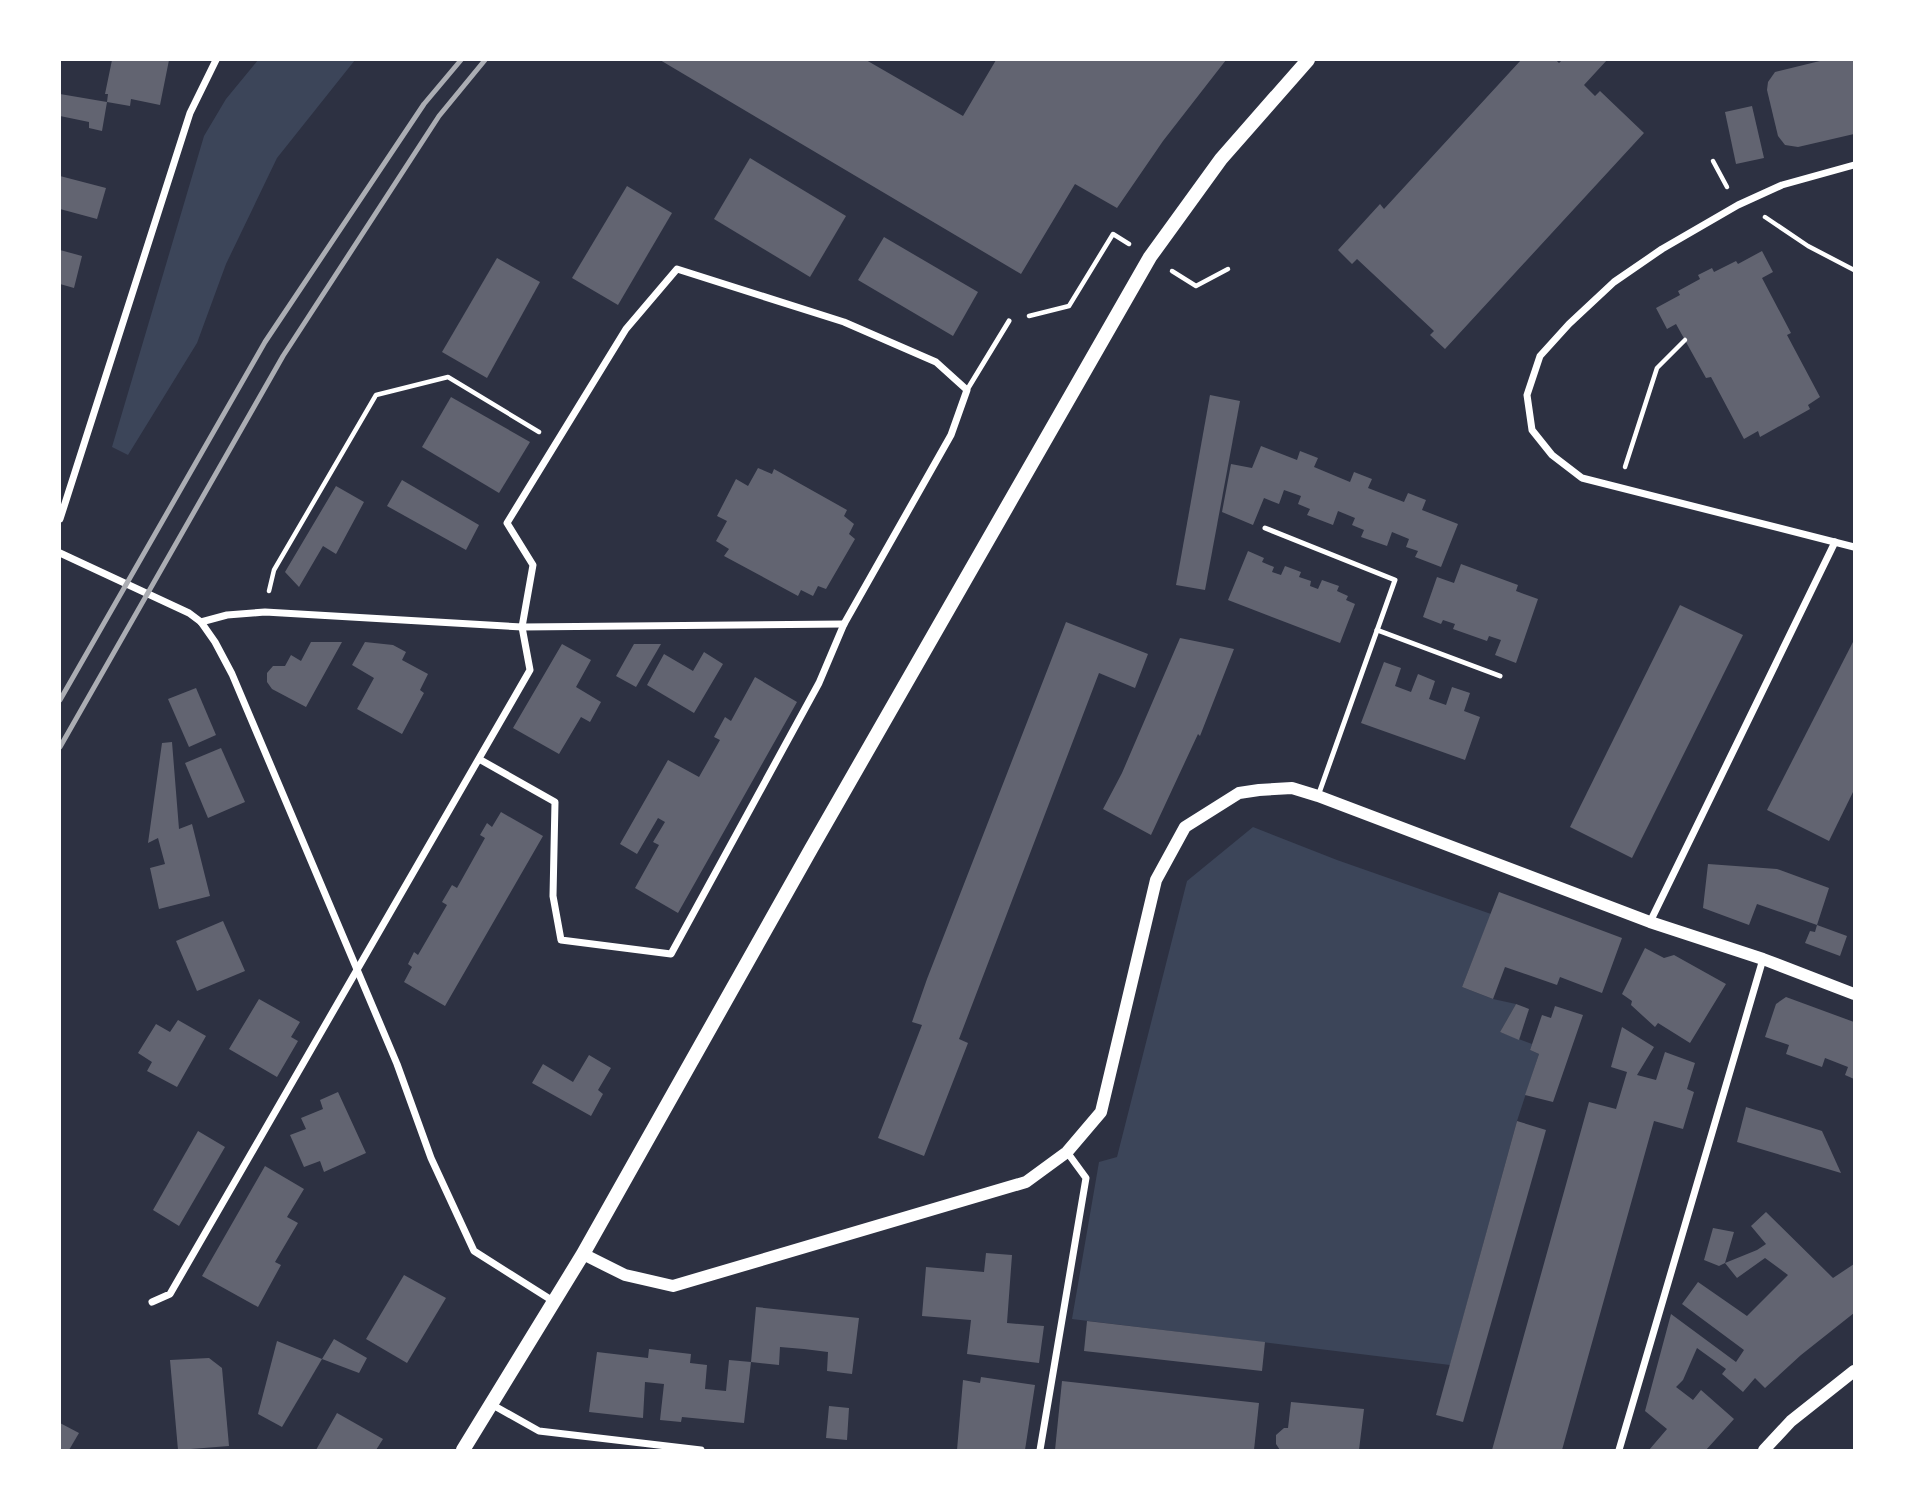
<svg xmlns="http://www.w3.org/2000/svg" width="1914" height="1510" viewBox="0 0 1914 1510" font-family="'Sofia Sans Condensed',sans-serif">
	<rect width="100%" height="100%" fill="#2d3142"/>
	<g fill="#3c4559">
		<polygon points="258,60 355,60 277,158 226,264 197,343 128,455 112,447 204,136 226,99"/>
		<polygon points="1253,827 1337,860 1491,914 1462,987 1493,999 1516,1004 1500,1032 1532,1044 1530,1050 1539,1054 1517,1121 1450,1365 1072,1319 1099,1162 1117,1157 1187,881"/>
	</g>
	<g fill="#626471">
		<polygon points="112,60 169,60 160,105 131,99 130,106 107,102 108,94 105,94"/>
		<polygon points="660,60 866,60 963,116 996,60 1226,60 1163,141 1117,208 1075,184 1021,274"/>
		<polygon points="1521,60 1556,60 1559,63 1562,60 1607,60 1584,85 1595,96 1600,91 1644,133 1445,349 1430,335 1434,331 1357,259 1352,264 1338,250 1380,204 1384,209"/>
		<polygon points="1824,60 1854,60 1854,134 1798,147 1785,145 1778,136 1767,90 1768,82 1775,72"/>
		<polygon points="60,94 107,102 102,131 89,128 89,122 60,116"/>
		<polygon points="1752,106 1764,158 1736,164 1725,112"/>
		<polygon points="750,158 846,216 810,277 714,219"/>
		<polygon points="60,176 106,188 97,219 60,209"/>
		<polygon points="627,186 672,213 618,305 572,278"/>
		<polygon points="884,237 978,292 953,336 858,280"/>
		<polygon points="60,250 82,256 74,288 60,284"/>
		<polygon points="1762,251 1773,272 1762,278 1791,333 1787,335 1820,397 1808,405 1810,409 1760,437 1758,431 1744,439 1711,377 1706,378 1676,324 1667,329 1656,308 1680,295 1678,291 1700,279 1698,275 1712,268 1714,272 1736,261 1738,264"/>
		<polygon points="497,258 540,282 487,378 442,352"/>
		<polygon points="1210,395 1240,401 1205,590 1176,585"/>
		<polygon points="451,397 530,442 499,493 422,447"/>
		<polygon points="1261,446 1297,460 1300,451 1318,458 1314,467 1350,482 1354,472 1372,479 1368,488 1404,502 1408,493 1426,500 1422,510 1458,524 1441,567 1415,557 1418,551 1406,547 1409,539 1392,532 1387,546 1361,537 1364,530 1352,525 1355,518 1338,511 1333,525 1307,515 1310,509 1298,504 1301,496 1284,490 1279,504 1264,498 1253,525 1222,512 1231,464 1252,468"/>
		<polygon points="758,468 772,474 774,469 847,510 844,516 854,524 849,534 855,539 826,589 818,586 813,596 801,590 798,596 724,556 729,549 716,541 727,521 717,516 736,479 748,486"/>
		<polygon points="402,480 479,525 466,550 387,506"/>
		<polygon points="336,486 364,502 336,554 323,546 299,587 285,572"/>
		<polygon points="1248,551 1264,558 1262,562 1274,567 1272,572 1281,575 1285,566 1301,572 1299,577 1311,581 1310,586 1318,589 1322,580 1339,586 1337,591 1348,596 1346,600 1355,604 1340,643 1228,600"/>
		<polygon points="1461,564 1518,585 1516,591 1538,599 1516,663 1495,655 1501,640 1489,636 1487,641 1453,629 1455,624 1443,620 1441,624 1423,617 1437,577 1454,583"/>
		<polygon points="1680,605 1743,635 1632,858 1570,827"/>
		<polygon points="1066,622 1148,654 1135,688 1099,673 959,1039 968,1043 924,1156 878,1138 922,1025 912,1022 927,979"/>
		<polygon points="1180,638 1234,649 1200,736 1198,734 1151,835 1103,809 1122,773"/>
		<polygon points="1854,640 1854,790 1829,841 1767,810"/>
		<polygon points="311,642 342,642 306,707 272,689 267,682 267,673 273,666 285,666 291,655 301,661"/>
		<polygon points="365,642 393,645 406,652 402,660 428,674 420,690 424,693 402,734 357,709 374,678 352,665"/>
		<polygon points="562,644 591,660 576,687 601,702 590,722 581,717 559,754 513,728"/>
		<polygon points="634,644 661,644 636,687 616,676"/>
		<polygon points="704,652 723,664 694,713 647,685 664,654 693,671"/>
		<polygon points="1384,662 1401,668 1395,686 1411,692 1418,674 1435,681 1429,699 1446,705 1452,687 1470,693 1464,711 1480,717 1465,760 1361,723"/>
		<polygon points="755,677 797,702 678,913 635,888 659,845 653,842 665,822 658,818 637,854 620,844 668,760 699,777 720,740 714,737 725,717 731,721"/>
		<polygon points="196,688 216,735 189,747 168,699"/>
		<polygon points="172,742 179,829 192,824 210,896 159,909 150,868 165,864 158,838 148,843 162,743"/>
		<polygon points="221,748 245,802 208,818 185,763"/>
		<polygon points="501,812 543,836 445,1006 404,982 412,967 408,964 414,952 418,955 447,905 442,902 452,885 457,888 485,838 480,835 487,823 492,827"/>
		<polygon points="1708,864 1777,869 1829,888 1817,925 1847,936 1840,956 1805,943 1810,931 1815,932 1817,925 1757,904 1749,925 1703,908"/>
		<polygon points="1499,892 1622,938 1602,993 1560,977 1557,985 1505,967 1493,999 1462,987"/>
		<polygon points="223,921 245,971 197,991 176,941"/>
		<polygon points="1645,948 1664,958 1674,955 1726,984 1690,1043 1658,1023 1655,1027 1631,1005 1632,1001 1622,994"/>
		<polygon points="1786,997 1854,1022 1854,1079 1845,1075 1848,1067 1825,1058 1822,1067 1786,1054 1789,1045 1765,1037 1776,1004"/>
		<polygon points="259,999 300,1022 291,1037 298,1041 277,1077 229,1049"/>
		<polygon points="1516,1004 1529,1009 1519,1040 1500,1032"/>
		<polygon points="1555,1006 1583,1015 1553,1102 1525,1095 1539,1054 1530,1050 1542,1015 1551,1018"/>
		<polygon points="178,1020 206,1036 177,1087 147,1071 152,1062 138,1053 156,1024 170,1032"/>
		<polygon points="1622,1027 1654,1047 1637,1075 1656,1080 1665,1052 1695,1063 1687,1089 1694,1092 1683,1129 1654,1121 1562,1450 1492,1450 1589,1102 1616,1109 1627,1072 1611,1067"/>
		<polygon points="589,1055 611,1068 598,1090 603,1094 591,1116 532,1083 543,1064 573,1082"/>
		<polygon points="338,1092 366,1153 324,1172 320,1161 304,1167 290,1135 306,1129 301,1118 323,1109 320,1100"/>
		<polygon points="1746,1107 1822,1131 1841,1173 1737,1142"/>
		<polygon points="1517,1121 1546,1130 1463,1422 1436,1415"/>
		<polygon points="198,1131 225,1147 179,1226 153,1210"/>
		<polygon points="265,1166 304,1189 287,1217 298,1223 275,1262 281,1265 258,1307 202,1276"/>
		<polygon points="1766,1212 1833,1278 1854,1264 1854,1313 1801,1355 1765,1388 1755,1378 1743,1392 1722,1374 1726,1369 1697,1348 1683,1380 1676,1387 1693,1400 1701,1390 1734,1419 1706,1450 1649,1450 1667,1429 1645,1411 1671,1314 1736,1362 1744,1350 1682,1304 1698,1282 1747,1316 1788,1275 1765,1258 1737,1278 1725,1263 1719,1266 1704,1260 1713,1228 1734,1232 1725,1263 1757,1250 1766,1244 1751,1226"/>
		<polygon points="986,1253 1012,1255 1007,1323 1044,1326 1039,1363 967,1354 971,1320 922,1316 926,1267 984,1272"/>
		<polygon points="404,1275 446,1298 407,1363 366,1339"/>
		<polygon points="756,1307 859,1318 852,1374 827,1371 828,1352 804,1349 780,1347 779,1365 751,1362"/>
		<polygon points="1087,1321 1265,1342 1262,1371 1084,1351"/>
		<polygon points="334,1339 367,1358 359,1373 322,1359"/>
		<polygon points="277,1341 322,1359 282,1427 258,1414"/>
		<polygon points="649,1349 691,1354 690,1363 707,1365 705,1389 726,1391 729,1360 751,1362 744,1423 682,1417 681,1422 660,1420 664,1384 645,1382 643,1418 589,1412 597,1352 648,1358"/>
		<polygon points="209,1358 222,1368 229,1446 178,1450 170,1360"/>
		<polygon points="981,1377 1035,1385 1025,1450 957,1450 963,1380 980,1383"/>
		<polygon points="1062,1381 1259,1403 1254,1450 1055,1450"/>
		<polygon points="1291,1402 1364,1409 1359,1450 1280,1450 1276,1444 1276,1435 1284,1428 1288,1428"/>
		<polygon points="829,1406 849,1408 847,1440 826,1438"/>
		<polygon points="337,1413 383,1439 376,1450 316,1450"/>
		<polygon points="60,1423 79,1433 69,1450 60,1450"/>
	</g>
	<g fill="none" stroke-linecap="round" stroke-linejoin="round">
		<g stroke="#fff" stroke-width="4.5">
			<polyline points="1713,161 1727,187"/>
			<polyline points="1765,217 1808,246 1854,270"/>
			<polyline points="1172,271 1196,286 1228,269"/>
			<polyline points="1029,316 1069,306 1113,234 1129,244"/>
			<polyline points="1625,467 1657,368 1685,340"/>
			<polyline points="269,591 274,570 376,395 448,377 539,432"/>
		</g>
		<g stroke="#fff" stroke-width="5">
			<polyline points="967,390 1009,321"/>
			<polyline points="1265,528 1395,580 1318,796"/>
			<polyline points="1377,630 1500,676"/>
		</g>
		<g stroke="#fff" stroke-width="7">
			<polyline points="1854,165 1782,185 1738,205 1662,249 1614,282 1569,324 1540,356 1527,395 1532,430 1552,455 1582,478 1854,547"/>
			<polyline points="60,519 190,113 216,60"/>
			<polyline points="60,553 189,613 201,622 215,642 232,674 397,1064 431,1158 474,1251 553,1301"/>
			<polyline points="201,622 227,615 265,612 522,627 844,624"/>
			<polyline points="1650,922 1835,542"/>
			<path d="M152 1302 170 1294C291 1087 411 879 530 670L522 627 533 565 507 523 626 329 677 269 844 322 936 362 967 390 951 435 844 624 819 683 671 954 561 940 553 896 555 802 479 759"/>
			<polyline points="491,1404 539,1431 701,1450"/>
			<polyline points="1040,1450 1086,1178 1067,1152"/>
			<polyline points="1619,1450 1763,959"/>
		</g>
		<g stroke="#fff" stroke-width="12">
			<polyline points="583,1254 625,1275 673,1286 1026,1182 1067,1152 1101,1112 1156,880 1185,827 1239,793 1259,790 1292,788 1318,796 1650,922 1763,959 1854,994"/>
			<polyline points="1764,1450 1791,1421 1854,1371"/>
		</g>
		<polyline stroke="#fff" stroke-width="14" points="463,1450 583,1254 811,849 1150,257 1221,159 1308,60"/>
		<g stroke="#abadb3" stroke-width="5">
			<polyline points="60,700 265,342 424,104 461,60"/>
			<polyline points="60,747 283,356 439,116 485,60"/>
		</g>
	</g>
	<rect width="1914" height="1510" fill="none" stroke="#ffffff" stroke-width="122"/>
</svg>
